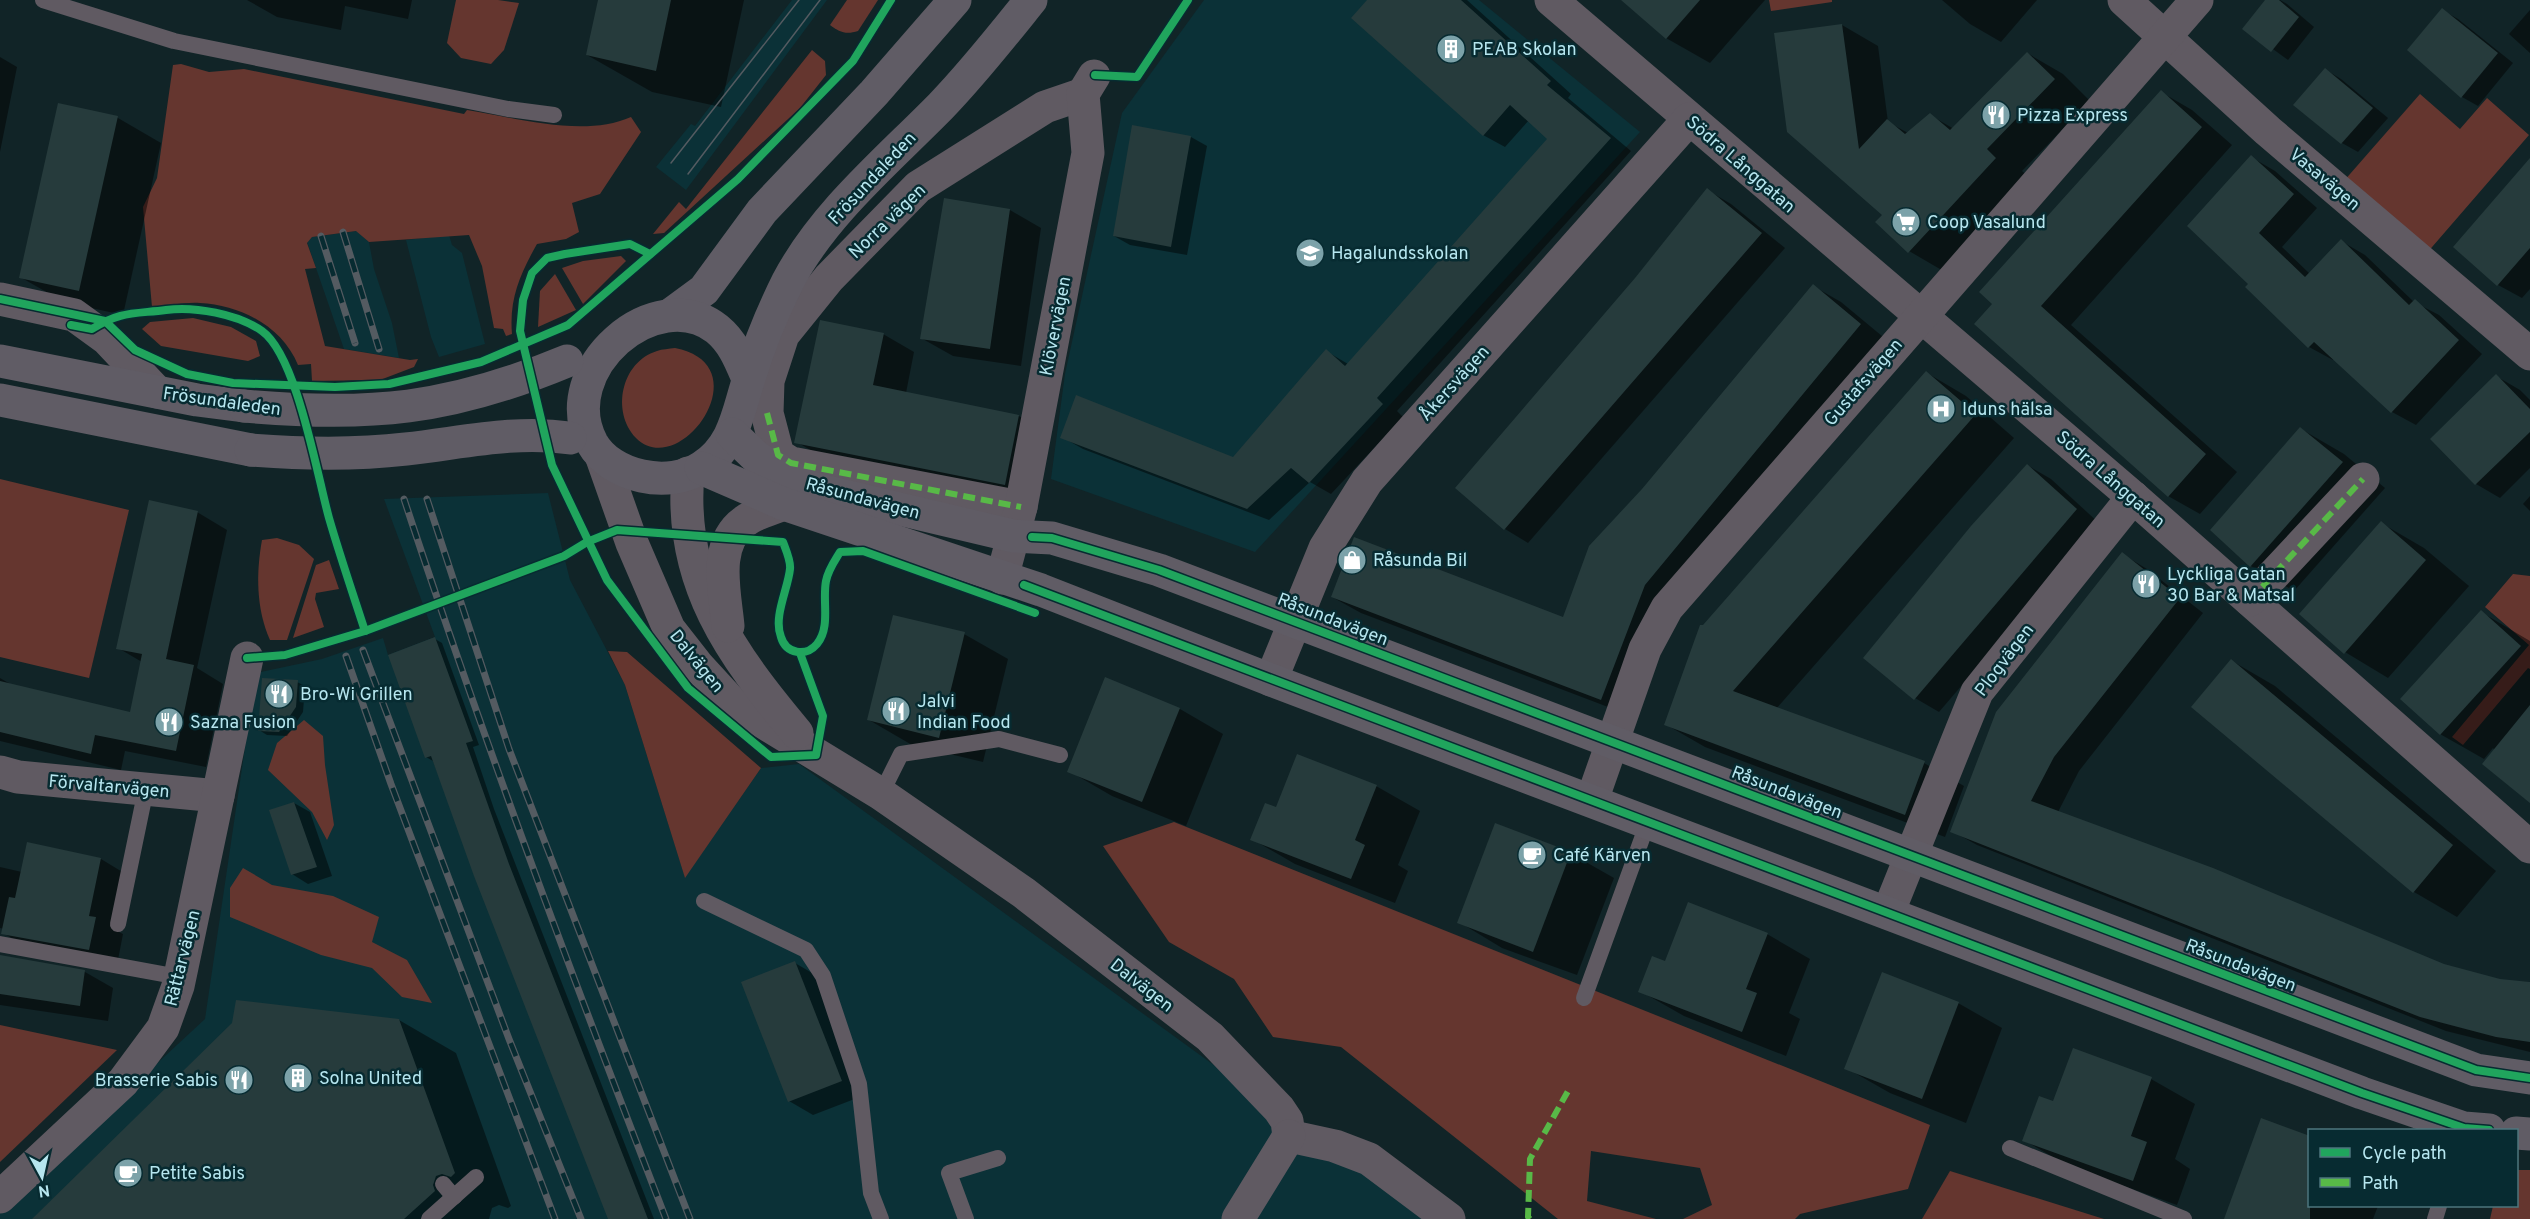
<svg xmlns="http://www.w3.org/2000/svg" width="2530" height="1219" viewBox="0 0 2530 1219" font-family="Overpass,sans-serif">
	<rect width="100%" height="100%" fill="#112427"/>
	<g fill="#0b3137">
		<polygon points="792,0 827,0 686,190 656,167 691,124 695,126"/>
		<polygon points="1204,0 1479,0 1640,132 1255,552 1051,479 1065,374 1122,113"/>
		<polygon points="357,231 369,242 374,269 392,323 399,358 344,349 307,242 312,237"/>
		<polygon points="449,235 452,245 462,253 485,344 439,357 431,337 406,240"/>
		<polygon points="548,493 570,580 625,685 685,877 761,768 799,764 1426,1219 0,1219 0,1209 205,1019 256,673 322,659 383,638 388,655 435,637 384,499"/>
	</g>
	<g fill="#65362f">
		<polygon points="456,0 498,0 519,3 504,50 491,64 461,58 447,43"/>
		<path d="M847 0H878L858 31C846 35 839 32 830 25Z"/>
		<polygon points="1769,0 1832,0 1832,2 1771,11"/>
		<polygon points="812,50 825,61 826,75 800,108 664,233 653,234 679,202 686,209"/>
		<path d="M181 64 209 72 244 69 464 114 467 110C517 118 584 138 631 117L641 132 600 194 572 203 579 232 566 239 537 244C520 274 509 299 512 334L506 336 503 329 494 328 482 266 469 235 369 242 356 231 312 237 307 243 316 268 305 269 325 346 410 360 418 359 414 367 380 380 312 381 311 364 298 365C282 326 240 305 200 303 184 302 168 306 152 307L143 207 157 178 173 65Z"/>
		<polygon points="2420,94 2460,129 2487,98 2529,135 2426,254 2343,182"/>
		<polygon points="621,256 626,261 583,304 562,268 583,261"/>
		<polygon points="555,274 576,310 538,327 540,291"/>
		<polygon points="193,318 231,327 256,341 260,356 248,361 161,346 142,329 150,322"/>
		<path d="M675 348C763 365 680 482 636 438 611 412 621 362 657 351 662 349 669 349 675 348Z"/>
		<polygon points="0,479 129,510 89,678 0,657"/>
		<path d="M277 538 299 545 314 559 287 640H270C256 609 256 573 262 540Z"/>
		<polygon points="329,560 339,589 316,593 315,599 324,627 293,638 316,565"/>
		<polygon points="2513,574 2530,576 2530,669 2528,668 2463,745 2452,737 2529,645 2485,607"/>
		<polygon points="608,651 627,652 761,768 685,878 625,685"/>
		<polygon points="304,720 323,736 325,765 334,825 327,840 312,812 268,770 277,743"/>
		<polygon points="1174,822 1930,1125 1908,1189 1800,1214 1795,1219 1683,1219 1712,1205 1700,1168 1591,1151 1587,1201 1656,1219 1558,1219 1341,1047 1273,1037 1234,979 1169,942 1103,846"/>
		<polygon points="243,868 272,885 333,896 379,917 372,942 407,960 432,1003 402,997 372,968 321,955 230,917 230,888"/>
		<polygon points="0,1025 117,1050 0,1162"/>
		<polygon points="2517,1170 2530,1170 2530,1219 2490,1219 2493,1206 2516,1206"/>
		<polygon points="1950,1171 2104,1219 1922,1219"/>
	</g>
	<g fill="#0007">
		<polygon points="247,0 412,0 408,19 345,6 341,30 277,17"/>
		<polygon points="599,0 744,0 721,107 652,92 587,55"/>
		<polygon points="1369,0 1467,0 1571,94 1568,98 1631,151 1397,411 1403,417 1331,494 1310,482 1269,520 1083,449 1062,437 1233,458 1326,351 1348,364 1549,139 1529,120 1505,147 1483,135"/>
		<polygon points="1623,0 1765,0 1710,63 1666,38"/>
		<polygon points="1942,0 2037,0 2001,42 1970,24"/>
		<polygon points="2267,0 2280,0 2287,4 2314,27 2288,60 2244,28"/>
		<polygon points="2442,10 2458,19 2513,63 2478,106 2462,97 2409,50"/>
		<polygon points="2530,10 2530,53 2509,34"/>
		<polygon points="1842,25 1878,46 1888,122 1908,133 1930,115 1954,129 2027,53 2063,74 2090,101 2022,171 2031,179 1945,272 1909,251 1885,215 1789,132"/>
		<polygon points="0,57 17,67 0,152"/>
		<polygon points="2326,70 2341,79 2388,118 2358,152 2342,143 2296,105"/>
		<polygon points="2161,92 2192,110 2232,145 2071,325 2237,472 2200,514 2168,496 1994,304"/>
		<polygon points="59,105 118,118 161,143 123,315 64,302 20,277"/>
		<polygon points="1191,137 1207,146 1187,255 1130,245 1114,236"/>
		<polygon points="2251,157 2275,171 2317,208 2282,247 2310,274 2341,241 2365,255 2414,302 2439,315 2482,354 2416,425 2392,412 2335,359 2333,360 2309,347 2251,284"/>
		<polygon points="2530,178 2530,289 2522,298 2498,285"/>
		<polygon points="1707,190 1731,204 1785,248 1528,543 1505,529 1580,346"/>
		<polygon points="1010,210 1041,228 1021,366 953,356 921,338"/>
		<polygon points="1813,286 1841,302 1888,341 1673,602 1629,715 1361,613 1332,597 1564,618 1643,490"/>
		<polygon points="883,334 914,352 906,393 1019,416 1050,434 1036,502 831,462 795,441"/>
		<polygon points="1927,373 1966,396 2014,438 1776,709 1924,763 1964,786 1945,837 1705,747 1665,724 1704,626"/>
		<polygon points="2496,376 2520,390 2530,400 2530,468 2500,498 2476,484 2432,439"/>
		<polygon points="2301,429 2344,454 2385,488 2294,591 2251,566"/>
		<polygon points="2027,465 2051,479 2100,524 1939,712 1915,698"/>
		<polygon points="2530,496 2530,511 2523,504"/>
		<polygon points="197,512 227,530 197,668 223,684 206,767 125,751 121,770 0,741 0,678 12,685 131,714 142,662 118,648"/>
		<polygon points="2381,523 2424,548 2469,586 2388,678 2345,652"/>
		<polygon points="2122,554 2147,569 2203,613 2079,771 2058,812 2444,966 2499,981 2530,982 2530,1052 2446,1031 1977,845 1952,831"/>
		<polygon points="2481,612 2530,641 2530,801 2493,748 2484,759 2440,734"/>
		<polygon points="964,634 1008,659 983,762 912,745 869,720"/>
		<polygon points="435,639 442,643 479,745 473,747 494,809 654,1219 609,1219 433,761 426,757"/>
		<polygon points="2232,661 2275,686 2496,871 2457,917 2414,892"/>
		<polygon points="1106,679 1180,709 1223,734 1186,826 1112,796 1069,771"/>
		<polygon points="297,682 305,686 303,712 287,736 267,735 259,730"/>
		<polygon points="1376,786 1420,811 1398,865 1408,871 1395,903 1295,864 1252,839 1277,809"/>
		<polygon points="294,803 310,812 332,876 308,884 292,874"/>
		<polygon points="28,844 101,859 129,876 117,931 123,934 117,965 31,949 3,933 4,929 0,928 0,867 22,872"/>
		<polygon points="1570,853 1614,878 1577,975 1502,948 1459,922"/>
		<polygon points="1767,934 1810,959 1789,1013 1800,1019 1786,1056 1684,1016 1640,991 1666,963"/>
		<polygon points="0,956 85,972 113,988 108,1021 0,1005"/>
		<polygon points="795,963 819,977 865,1095 813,1115 789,1101"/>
		<polygon points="1958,1003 2002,1028 1966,1123 1890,1093 1846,1068"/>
		<polygon points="399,1020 456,1053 511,1206 508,1208 499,1205 492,1208 489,1219 34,1219"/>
		<polygon points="2073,1050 2151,1079 2195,1104 2175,1159 2190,1169 2177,1205 2068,1166 2024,1140 2054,1103"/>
		<polygon points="2310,1206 2378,1206 2373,1219 2228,1219"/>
	</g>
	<g fill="#263b3c">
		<polygon points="598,0 671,0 656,71 586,55"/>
		<polygon points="1367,0 1461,0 1551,81 1547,85 1611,138 1377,398 1383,404 1309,483 1291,468 1247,509 1060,438 1076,395 1233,457 1326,349 1345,366 1547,139 1510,105 1483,136 1351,18"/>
		<polygon points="1621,0 1700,0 1666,39"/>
		<polygon points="2265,0 2279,0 2299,17 2271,52 2242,29"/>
		<polygon points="2442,8 2498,53 2461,98 2407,50"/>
		<polygon points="1842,24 1859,149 1887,119 1905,134 1930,113 1950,130 2027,52 2055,79 1987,149 1996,158 1908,253 1875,222 1882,215 1787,132 1774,33"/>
		<polygon points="2325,68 2373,108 2341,144 2293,105"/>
		<polygon points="2161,90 2202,127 2041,306 2206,454 2168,497 1974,324 1992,304 1979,292"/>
		<polygon points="58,103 118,116 79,291 19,278"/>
		<polygon points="1132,125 1191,136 1171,247 1113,236"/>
		<polygon points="2251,155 2294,194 2259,233 2305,277 2341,239 2409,305 2415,299 2459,340 2391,413 2314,342 2308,348 2245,287 2248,284 2187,226"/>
		<polygon points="2530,158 2530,248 2497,286 2453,247"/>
		<polygon points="1707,188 1762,233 1504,530 1455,488 1635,278"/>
		<polygon points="944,198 1010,209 990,349 920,339"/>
		<polygon points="1813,284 1861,324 1645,585 1601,700 1331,597 1354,537 1563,617 1589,546 1642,489"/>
		<polygon points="820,320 884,333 873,385 1019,415 1005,485 794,443"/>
		<polygon points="1926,371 1976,414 1733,691 1925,761 1905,815 1664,725 1700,625 1703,625"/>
		<polygon points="2496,374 2530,409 2530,432 2475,485 2430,439"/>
		<polygon points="2300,427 2343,462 2250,567 2210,530"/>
		<polygon points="2027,464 2077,509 1914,700 1863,658 1971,526"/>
		<polygon points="149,500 198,511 166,659 194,665 176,751 95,735 91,754 0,732 0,681 130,712 142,654 116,649"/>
		<polygon points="2381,521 2426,560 2344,654 2299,614"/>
		<polygon points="2122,552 2180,598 2054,757 2031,801 2213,868 2444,964 2500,979 2530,982 2530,1042 2496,1037 2420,1017 1950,832 1996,712"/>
		<polygon points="2481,610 2521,646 2440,735 2400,699"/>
		<polygon points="893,615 965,632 939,738 867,720"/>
		<polygon points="435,637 473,741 466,743 509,864 648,1219 608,1219 474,876 431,756 425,758 388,655"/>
		<polygon points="2231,659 2453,845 2413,893 2191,707"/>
		<polygon points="1105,677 1180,708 1142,802 1067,772"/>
		<polygon points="262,678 298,680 296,707 279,732 258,731"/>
		<polygon points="2530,705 2530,803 2482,764"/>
		<polygon points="1297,754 1377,785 1355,840 1365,845 1351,879 1250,840 1265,803 1276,807"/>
		<polygon points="294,802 317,867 291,875 269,810"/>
		<polygon points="1495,823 1571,852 1533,952 1457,923"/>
		<polygon points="27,842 101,858 89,916 96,917 89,950 1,934 9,897 15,898"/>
		<polygon points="1688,902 1768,933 1746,989 1757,993 1742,1032 1638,992 1652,956 1665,961"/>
		<polygon points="0,955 85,970 80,1006 0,994"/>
		<polygon points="795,961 842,1081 788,1102 741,982"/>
		<polygon points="1882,972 1959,1002 1922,1099 1844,1069"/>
		<polygon points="236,1000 399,1019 455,1173 451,1177 442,1174 436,1176 433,1185 435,1191 404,1219 32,1219 232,1023"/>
		<polygon points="2073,1048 2152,1077 2131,1136 2147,1142 2133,1181 2022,1141 2039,1096 2053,1101"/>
		<polygon points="2261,1118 2310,1136 2310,1219 2224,1219"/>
	</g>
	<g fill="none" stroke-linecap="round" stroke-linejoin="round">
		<g stroke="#605a62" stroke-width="16">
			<polyline points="43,0 174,41 508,109 554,115"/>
			<polyline points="881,794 901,754 999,739 1060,755"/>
			<polyline points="704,901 806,950 823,976 859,1084 871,1193 881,1219"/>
			<polyline points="118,924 146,789"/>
			<polyline points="0,944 179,977"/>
			<polyline points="1584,998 1648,822"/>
			<polyline points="2010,1148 2184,1219"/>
			<polyline points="443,1184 454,1197"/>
			<polyline points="429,1219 476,1177"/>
			<polyline points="966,1219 949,1173 998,1158"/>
			<polyline points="2435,1219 2439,1206"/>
		</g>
		<g stroke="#605a62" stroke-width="33">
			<polyline points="1551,0 2133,497 2530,847"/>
			<polyline points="2124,0 2268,131 2530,354"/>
			<polyline points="0,299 74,315 107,339 157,392"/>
			<polyline points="602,458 632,543 669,629 698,666 732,703 881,794 1024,893 1210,1037 1279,1109 1287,1121 1289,1136"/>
			<path d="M688 473C678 582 731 654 797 733"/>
			<polyline points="1021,507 791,463 778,455 767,413 768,381 783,335 829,278 918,187 1045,107 1083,94"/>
			<polyline points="1002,578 1021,507 1088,153 1083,94 1094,76"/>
			<polyline points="2250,600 2363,479"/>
			<path d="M728 626C725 592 712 544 745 521 755 513 772 509 784 504"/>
			<polyline points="1271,680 1325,548 1367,481 1689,119"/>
			<polyline points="0,772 18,777 218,796"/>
			<polyline points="1592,800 1645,649 1667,608 2197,0"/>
			<polyline points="1888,913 1977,692 2133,497"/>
			<polyline points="1289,1136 1335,1146 1369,1159 1449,1219"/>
			<polyline points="0,1197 123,1082 163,1028 178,986 247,658"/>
			<polyline points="1238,1219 1289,1136"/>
		</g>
		<g stroke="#605c65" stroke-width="33">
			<polyline points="670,315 704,290 762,211 874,93 955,0"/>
			<polyline points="0,361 197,400 244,406"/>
			<path d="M748 379C740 360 733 342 717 329 656 281 553 369 592 443 611 477 669 489 702 467 735 446 738 411 749 378 759 345 773 311 788 281 824 213 888 160 941 106 973 73 1002 36 1031 0"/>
			<polyline points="0,400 251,450"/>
			<polyline points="732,434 757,458 811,488 1013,536 1052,538 1159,570 2476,1070 2530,1078"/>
			<polyline points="701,468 784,504 1041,590 1271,680 2362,1093 2464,1128 2489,1130"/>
			<polyline points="2516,1133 2530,1134"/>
		</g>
		<g stroke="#545b61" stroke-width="1.5">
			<polyline points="671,163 799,0"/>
			<polyline points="688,174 820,0"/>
		</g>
		<g stroke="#545b61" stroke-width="7">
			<g id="rail">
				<polyline points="343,232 379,349"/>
				<polyline points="321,236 355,343"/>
				<path d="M404 499C484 742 574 981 666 1219"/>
				<polyline points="427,499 509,749 690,1219"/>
				<polyline points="363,650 509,1039 581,1219"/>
				<polyline points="346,656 391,784 555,1219"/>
			</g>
		</g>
		<use href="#rail" stroke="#072b31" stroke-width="4.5" stroke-dasharray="14" stroke-linecap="butt"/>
		<g stroke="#605c65" stroke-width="33">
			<path d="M244 406C370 417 449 410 567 361"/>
			<path d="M251 450C303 454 354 455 406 449 462 443 513 430 570 438"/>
		</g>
		<g stroke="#58b947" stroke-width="6" stroke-dasharray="12 6" stroke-linecap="butt">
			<polyline points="767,413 778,455 791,463 1021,507"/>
			<polyline points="2250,600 2363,479"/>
			<polyline points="1530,1219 1528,1217 1530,1159 1568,1091"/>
		</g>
		<g stroke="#072b31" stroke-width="11">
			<g id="cycleway">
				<polyline points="1095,75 1137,77 1188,0"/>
				<polyline points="650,254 630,244 565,254 547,258 532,273 523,300 520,331 552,465 607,580 688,688 771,757 816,755 823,716 800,653"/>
				<polyline points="0,299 105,321 135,350 187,374 233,383 335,387 389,384 481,362 568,325 738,179 853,61 891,0"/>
				<path d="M71 325 92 329C120 311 134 314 166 310 194 306 238 314 262 331 297 356 317 475 329 518 340 556 353 594 365 631"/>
				<polyline points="1032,537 1052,538 1159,570 2476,1070 2530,1078"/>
				<polyline points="1024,585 2362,1093 2464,1128 2489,1130"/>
				<path d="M247 658 285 655 365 631 564 556 587 542 617 530 783 542C786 550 791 561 790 569 788 589 773 617 781 637 786 654 806 657 817 644 831 627 822 601 826 581 828 570 834 562 840 552L863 551 1035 613"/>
			</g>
		</g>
		<use href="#cycleway" stroke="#20a55d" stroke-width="8"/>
	</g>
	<defs>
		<g id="building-disc" transform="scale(1.5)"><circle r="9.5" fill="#7ca2a9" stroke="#072b31"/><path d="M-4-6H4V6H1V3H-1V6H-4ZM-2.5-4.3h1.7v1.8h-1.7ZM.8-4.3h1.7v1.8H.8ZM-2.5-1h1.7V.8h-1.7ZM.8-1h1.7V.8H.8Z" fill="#fff"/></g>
		<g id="restaurant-disc" transform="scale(1.5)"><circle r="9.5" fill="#7ca2a9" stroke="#072b31"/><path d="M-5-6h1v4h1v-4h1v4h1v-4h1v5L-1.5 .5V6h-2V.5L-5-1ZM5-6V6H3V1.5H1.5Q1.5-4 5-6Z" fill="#fff"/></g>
		<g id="supermarket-disc" transform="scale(1.5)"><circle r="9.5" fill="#7ca2a9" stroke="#072b31"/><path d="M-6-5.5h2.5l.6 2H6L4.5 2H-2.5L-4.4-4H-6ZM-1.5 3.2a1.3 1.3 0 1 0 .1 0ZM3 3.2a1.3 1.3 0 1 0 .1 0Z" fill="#fff"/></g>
		<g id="school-disc" transform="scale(1.5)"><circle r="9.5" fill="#7ca2a9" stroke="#072b31"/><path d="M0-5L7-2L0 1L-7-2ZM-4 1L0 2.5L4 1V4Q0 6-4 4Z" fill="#fff"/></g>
		<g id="hospital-disc" transform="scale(1.5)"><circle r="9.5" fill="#7ca2a9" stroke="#072b31"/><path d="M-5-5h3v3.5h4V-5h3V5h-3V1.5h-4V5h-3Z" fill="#fff"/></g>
		<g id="shop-disc" transform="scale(1.5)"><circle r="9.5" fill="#7ca2a9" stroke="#072b31"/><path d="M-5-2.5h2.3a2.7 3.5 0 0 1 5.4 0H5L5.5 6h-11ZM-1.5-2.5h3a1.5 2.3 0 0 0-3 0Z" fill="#fff"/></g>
		<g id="cafe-disc" transform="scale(1.5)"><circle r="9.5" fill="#7ca2a9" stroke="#072b31"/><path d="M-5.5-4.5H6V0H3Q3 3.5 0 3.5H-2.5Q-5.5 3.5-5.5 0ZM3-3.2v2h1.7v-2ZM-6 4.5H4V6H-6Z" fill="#fff"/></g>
	</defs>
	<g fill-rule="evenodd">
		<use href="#building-disc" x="1451" y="49"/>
		<use href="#restaurant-disc" x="1996" y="115"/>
		<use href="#supermarket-disc" x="1906" y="222"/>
		<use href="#school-disc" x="1310" y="253"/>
		<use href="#hospital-disc" x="1941" y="409"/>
		<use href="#shop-disc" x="1352" y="560"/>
		<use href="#restaurant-disc" x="2146" y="584"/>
		<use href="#restaurant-disc" x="279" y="694"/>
		<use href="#restaurant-disc" x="896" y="711"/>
		<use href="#restaurant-disc" x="169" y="722"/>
		<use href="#cafe-disc" x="1532" y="855"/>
		<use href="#building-disc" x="298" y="1078"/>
		<use href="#restaurant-disc" x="239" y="1080"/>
		<use href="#cafe-disc" x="128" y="1173"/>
	</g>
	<g text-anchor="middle" stroke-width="5" stroke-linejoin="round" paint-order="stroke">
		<g font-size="18" fill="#b6e6ef" stroke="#072b31" text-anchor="start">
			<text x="1472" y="55">PEAB Skolan</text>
			<text x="2017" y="121">Pizza Express</text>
			<text x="1927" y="228">Coop Vasalund</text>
			<text x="1331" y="259">Hagalundsskolan</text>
			<text x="1962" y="415">Iduns hälsa</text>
			<text x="1373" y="566">Råsunda Bil</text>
			<text x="2167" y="580">Lyckliga Gatan<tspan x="2167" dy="21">30 Bar &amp; Matsal</tspan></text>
			<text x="300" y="700">Bro-Wi Grillen</text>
			<text x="917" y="707">Jalvi<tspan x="917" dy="21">Indian Food</tspan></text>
			<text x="190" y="728">Sazna Fusion</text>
			<text x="1553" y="861">Café Kärven</text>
			<text x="319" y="1084">Solna United</text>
			<text x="218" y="1086" text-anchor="end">Brasserie Sabis</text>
			<text x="149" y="1179">Petite Sabis</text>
		</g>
		<g font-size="18" fill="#b6e6ef" stroke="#072b31">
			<text transform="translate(1741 164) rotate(41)" y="6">Södra Långgatan</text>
			<text transform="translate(872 178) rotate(-47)" y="6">Frösundaleden</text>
			<text transform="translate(2325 179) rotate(40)" y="6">Vasavägen</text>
			<text transform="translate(887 221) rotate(-44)" y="6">Norra vägen</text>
			<text transform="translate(1055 326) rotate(-79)" y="6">Klövervägen</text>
			<text transform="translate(1863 382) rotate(-49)" y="6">Gustafsvägen</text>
			<text transform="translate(1454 383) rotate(-48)" y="6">Åkersvägen</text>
			<text transform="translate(222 401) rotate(8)" y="6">Frösundaleden</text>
			<text transform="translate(2111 479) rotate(41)" y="6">Södra Långgatan</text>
			<text transform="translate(863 498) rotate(15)" y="6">Råsundavägen</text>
			<text transform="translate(1333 619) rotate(21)" y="6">Råsundavägen</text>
			<text transform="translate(2004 660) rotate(-53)" y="6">Plogvägen</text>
			<text transform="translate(697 661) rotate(51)" y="6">Dalvägen</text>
			<text transform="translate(109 786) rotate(5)" y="6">Förvaltarvägen</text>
			<text transform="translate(1787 792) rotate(21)" y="6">Råsundavägen</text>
			<text transform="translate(182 958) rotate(-76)" y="6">Rättarvägen</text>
			<text transform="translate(2241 965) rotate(21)" y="6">Råsundavägen</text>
			<text transform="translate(1142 985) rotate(38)" y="6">Dalvägen</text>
		</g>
	</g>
	<rect x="2308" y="1129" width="210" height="78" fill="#072b31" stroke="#4d767d" stroke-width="1.5"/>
	<rect x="2320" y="1148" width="30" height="9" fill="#20a55d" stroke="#4d767d" stroke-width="1.5"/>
	<text x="2362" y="1159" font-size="18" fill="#b6e6ef">Cycle path</text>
	<rect x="2320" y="1178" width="30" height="9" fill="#58b947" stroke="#4d767d" stroke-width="1.5"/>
	<text x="2362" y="1189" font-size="18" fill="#b6e6ef">Path</text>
	<g transform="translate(42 1177) rotate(172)" stroke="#072b31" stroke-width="4.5" paint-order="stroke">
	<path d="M0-4.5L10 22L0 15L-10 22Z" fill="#b6e6ef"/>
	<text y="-9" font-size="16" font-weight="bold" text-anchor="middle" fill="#b6e6ef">N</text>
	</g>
</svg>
